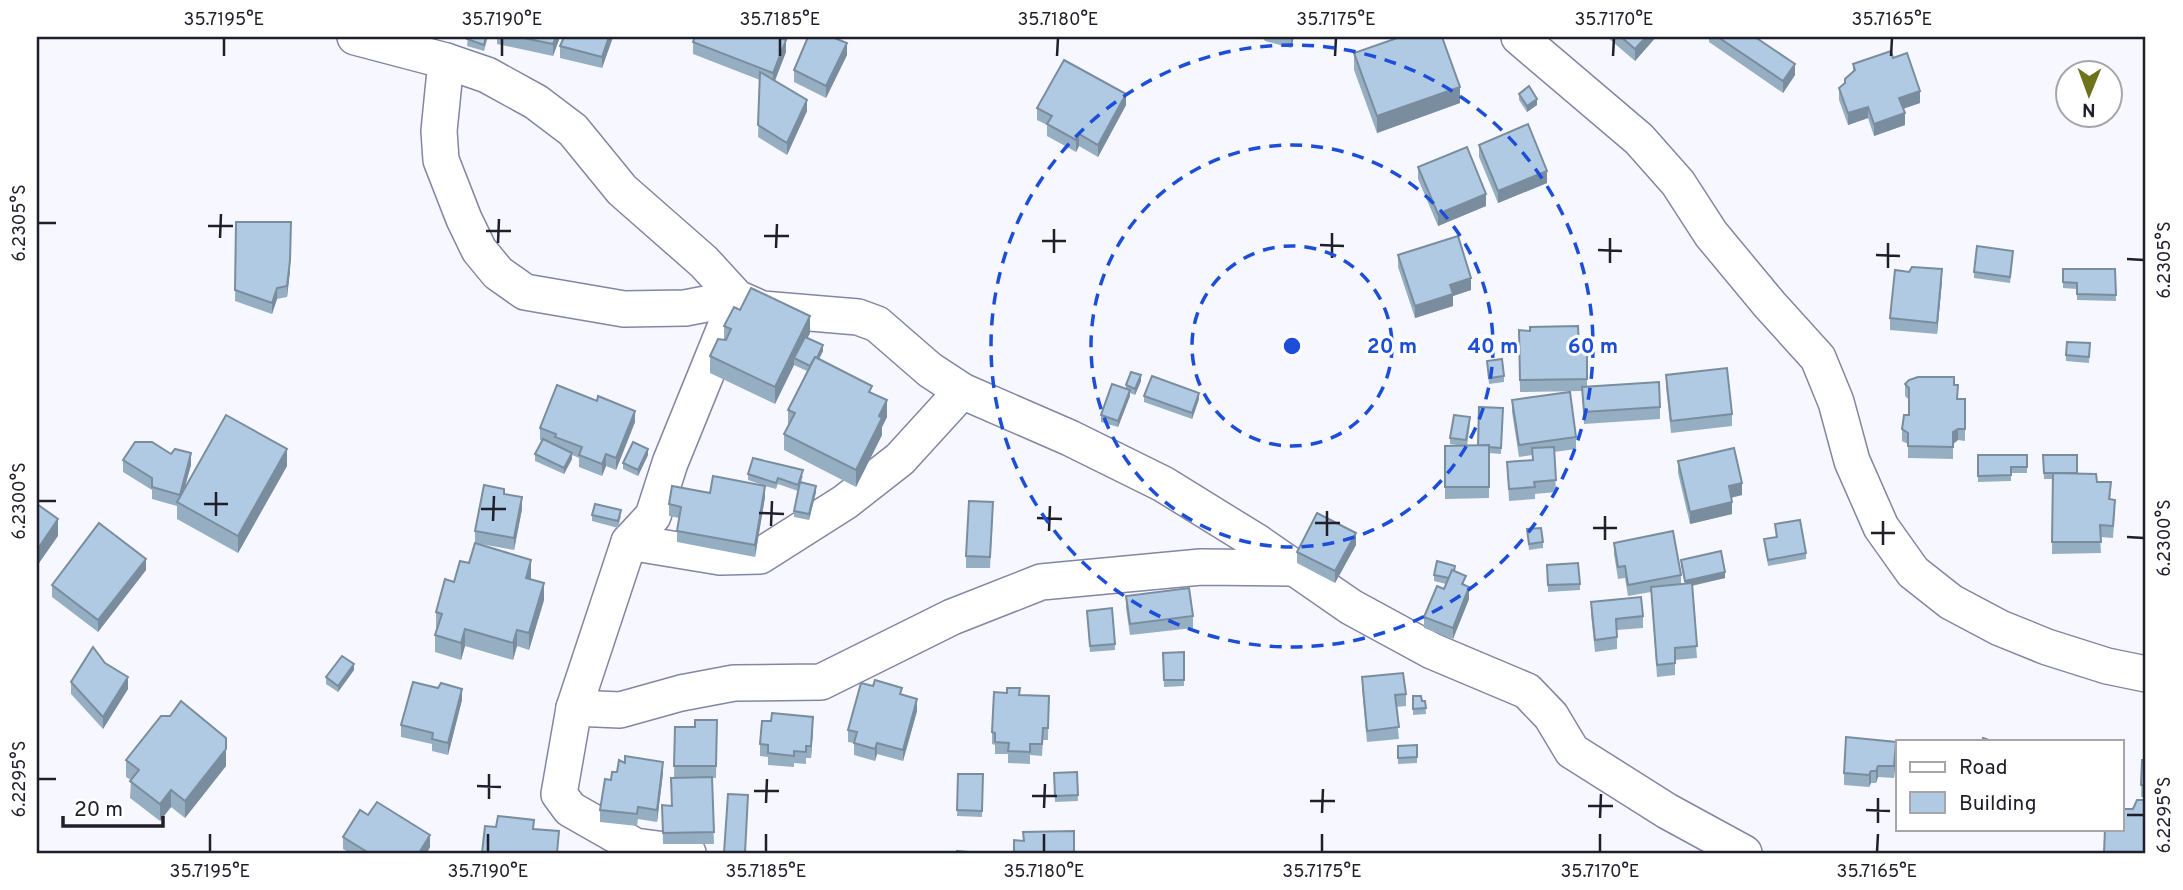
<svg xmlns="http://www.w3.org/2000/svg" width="2183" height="890" viewBox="0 0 2183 890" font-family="Overpass,sans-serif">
	<rect width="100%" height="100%" fill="#f7f8ff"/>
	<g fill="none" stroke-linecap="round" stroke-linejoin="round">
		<g stroke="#8286a4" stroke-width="38">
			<g id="street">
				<polyline points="355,37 446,61 487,75 536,102 573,130 622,190 704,262 737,298 762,309 858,317 877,324 930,370 962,391 1070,438 1163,484 1257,542 1351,607 1432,651 1527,691 1551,716 1572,751 1667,811 1744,853"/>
				<polyline points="1519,37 1639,139 1678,183 1711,234 1770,305 1818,358 1836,402 1852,461 1881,527 1913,572 1951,602 2000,628 2047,647 2107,666 2146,674"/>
				<polyline points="446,61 439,131 441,160 464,219 479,250 498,273 525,292 624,309 685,308 737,298"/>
				<polyline points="629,542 653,516 670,463 737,298"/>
				<polyline points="574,708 620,710 681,693 734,683 821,682 952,617 1041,582 1201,567 1294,568"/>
				<polyline points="688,853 635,846 570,809 559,794 574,708 629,542 720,557 760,556 845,502 900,459 962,391"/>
			</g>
		</g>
		<use href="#street" stroke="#fff" stroke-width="35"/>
	</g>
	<g fill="#96aec2">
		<polygon points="468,37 488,37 484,51 467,46"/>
		<polygon points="497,37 560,37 553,56 497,44"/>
		<polygon points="613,37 602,68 560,58 560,46"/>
		<polygon points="1262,37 1294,37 1291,48 1265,41"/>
		<polygon points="1607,37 1656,37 1635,61"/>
		<polygon points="1709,37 1755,37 1795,75 1783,93 1709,42"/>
		<polygon points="693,42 786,52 775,81 807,111 787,155 758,137 760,80 693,54"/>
		<polygon points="1354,53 1460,103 1377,133 1354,70"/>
		<polygon points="847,55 826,98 794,82 794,70"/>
		<polygon points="1893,58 1920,103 1903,109 1905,125 1874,136 1868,118 1848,125 1839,100 1839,88 1845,83 1853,72 1853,64"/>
		<polygon points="1519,94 1537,105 1527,112 1519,100"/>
		<polygon points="1126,105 1098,157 1079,146 1076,152 1047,136 1047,125 1037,120 1037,108"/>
		<polygon points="1479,145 1547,183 1498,203 1479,157"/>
		<polygon points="1418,167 1486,206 1438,226 1418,179"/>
		<polygon points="236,222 291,222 290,271 287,297 277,299 272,314 235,301"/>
		<polygon points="1398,255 1471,290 1453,296 1453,306 1415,318 1398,267"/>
		<polygon points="2013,257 2010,283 1974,278 1974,272"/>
		<polygon points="2063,269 2115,269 2116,301 2077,300 2077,289 2063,288"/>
		<polygon points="1942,281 1937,334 1890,330 1890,318"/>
		<polygon points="740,310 810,333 807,338 823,351 819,359 872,394 887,417 882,427 882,435 856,487 784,450 784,434 788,427 788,410 807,371 794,365 775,404 710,373 710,356 724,340 724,326"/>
		<polygon points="1519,330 1579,346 1587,346 1587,387 1660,407 1660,419 1584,424 1582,391 1520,392"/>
		<polygon points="2090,343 2089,363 2066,361 2066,355"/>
		<polygon points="1487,361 1504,376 1504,382 1489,384"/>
		<polygon points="1666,375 1732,414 1732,426 1671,433 1666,387"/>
		<polygon points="1141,381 1135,395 1130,393 1130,396 1118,427 1101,422 1101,415 1126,389 1126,385"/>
		<polygon points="1905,384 1954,385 1958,399 1965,399 1965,441 1958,440 1953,444 1953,459 1908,458 1908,444 1902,441 1902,429 1909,415 1909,400 1905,396"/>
		<polygon points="1144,396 1199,399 1192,419 1144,402"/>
		<polygon points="1512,400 1576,437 1576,449 1554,452 1556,492 1535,494 1535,499 1509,501 1507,462 1532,460 1532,455 1519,457 1512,412"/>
		<polygon points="1503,408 1501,454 1489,453 1489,498 1445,499 1445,446 1464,446 1450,444 1450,438 1470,424 1467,446 1478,446"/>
		<polygon points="635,422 616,470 606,466 602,476 579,467 579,458 572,455 572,459 564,474 535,461 535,454 542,441 540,440 540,428"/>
		<polygon points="648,455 638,476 623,469 623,463"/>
		<polygon points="1978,455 2027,455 2027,473 2011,473 2011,481 1978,482"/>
		<polygon points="2043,455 2077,455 2077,474 2097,482 2111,494 2110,499 2115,511 2113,538 2100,537 2101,553 2052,554 2053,479 2044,479"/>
		<polygon points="123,460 191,465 185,487 287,466 238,553 177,519 177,506 152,499 152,490 123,472"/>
		<polygon points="1678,461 1742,495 1731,498 1732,514 1690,524 1678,473"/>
		<polygon points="748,474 803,476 801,483 816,492 809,520 794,517 794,511 798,491 778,484 776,489 765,486 765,497 755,557 677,542 677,531 679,518 669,516 669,504 710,493 763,485 748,480"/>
		<polygon points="522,509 514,550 475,543 475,531"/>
		<polygon points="993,514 990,568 966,568 966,556"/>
		<polygon points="592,515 621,516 618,528 592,521"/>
		<polygon points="1775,524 1806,553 1806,559 1768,566 1764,539 1776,537"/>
		<polygon points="1527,529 1543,542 1543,548 1529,550"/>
		<polygon points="1614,543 1681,575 1681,584 1685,584 1681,566 1681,560 1725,578 1692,586 1697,658 1675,660 1675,675 1657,677 1651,592 1628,596 1625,578 1618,579 1614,554"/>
		<polygon points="1356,545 1335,583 1297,563 1297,552"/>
		<polygon points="1547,565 1580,584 1580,590 1548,592"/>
		<polygon points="146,570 98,632 52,597 52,585"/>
		<polygon points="1455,571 1466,586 1469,599 1453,639 1424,628 1424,617 1444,589 1446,584 1434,581 1434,575"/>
		<polygon points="531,577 531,579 544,600 529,650 517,646 513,660 465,646 461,660 435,652 435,635 437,629 436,629 436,612 454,582"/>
		<polygon points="1126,596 1193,616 1193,628 1130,635 1126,608"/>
		<polygon points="1591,602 1643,616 1643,628 1617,630 1617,649 1595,652 1591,614"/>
		<polygon points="1087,611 1115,644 1115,650 1090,652"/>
		<polygon points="1184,652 1184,686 1164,687 1163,653"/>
		<polygon points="354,670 338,692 326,684 326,677"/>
		<polygon points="1362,677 1406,694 1406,706 1396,707 1399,739 1367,742 1362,689"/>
		<polygon points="71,682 128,689 103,729 71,694"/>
		<polygon points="902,695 917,711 903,761 877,754 875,761 854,755 854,743 848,742 848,730"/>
		<polygon points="1019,695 1049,696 1048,740 1043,740 1042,756 1030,755 1030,764 1008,763 1008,754 995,754 995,745 992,744 992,732"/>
		<polygon points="1413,696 1422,701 1425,701 1426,714 1413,715"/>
		<polygon points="462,700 448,755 432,751 432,744 401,737 401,725"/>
		<polygon points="717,720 716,778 712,778 714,844 663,844 662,805 671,806 674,777 675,727 695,727"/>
		<polygon points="813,729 811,758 806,758 806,764 794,763 794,767 768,765 768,757 760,756 760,744"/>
		<polygon points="1417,745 1417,763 1398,764 1398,746"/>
		<polygon points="1896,754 1894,778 1878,777 1876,783 1871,783 1869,787 1844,785 1844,773"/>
		<polygon points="126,760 226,766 185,818 171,807 160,821 130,798 131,780 126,777"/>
		<polygon points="2142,760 2146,760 2146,797 2141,797"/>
		<polygon points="625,763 663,773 657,822 638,819 637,826 600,822 600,810 611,780"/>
		<polygon points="1077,772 1078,801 1055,802 1054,773"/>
		<polygon points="958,774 983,774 982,817 957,816"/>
		<polygon points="368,815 430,847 427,853 350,853 343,849 343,837"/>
	</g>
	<g fill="#7a8d9e">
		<polygon points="556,37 560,37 553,56 553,44"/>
		<polygon points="609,37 613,37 602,68 602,57"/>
		<polygon points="1291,37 1294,37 1291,48"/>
		<polygon points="1646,37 1656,37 1635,61 1635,49"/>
		<polygon points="786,40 786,52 773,85 773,73"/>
		<polygon points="847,43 847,55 826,98 826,86"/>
		<polygon points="1795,64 1795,75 1783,93 1783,81"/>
		<polygon points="1460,87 1460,103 1377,133 1377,116"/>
		<polygon points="1920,91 1920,103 1899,110 1899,98"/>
		<polygon points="1126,94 1126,105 1098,157 1098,145"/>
		<polygon points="1537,99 1537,105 1527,112 1527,106"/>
		<polygon points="807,100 807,111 787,155 787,143"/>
		<polygon points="1868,107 1868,118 1848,125 1848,113"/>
		<polygon points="1905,113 1905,125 1874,136 1874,124"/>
		<polygon points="1079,134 1079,146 1076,152 1076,140"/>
		<polygon points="1547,171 1547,183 1498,203 1498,191"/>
		<polygon points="1486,194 1486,206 1438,226 1438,214"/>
		<polygon points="290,260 290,271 287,297 287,286"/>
		<polygon points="1942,269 1942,281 1937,334 1937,323"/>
		<polygon points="1471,278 1471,290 1453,296 1453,306 1415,318 1415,306 1450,285"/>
		<polygon points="277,288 277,299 272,314 272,303"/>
		<polygon points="810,316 810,333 797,360 794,358 794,365 775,404 775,387"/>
		<polygon points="823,345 823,351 812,373 812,367"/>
		<polygon points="1141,375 1141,381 1135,395 1135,389"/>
		<polygon points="1130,390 1130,396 1118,427 1118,421"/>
		<polygon points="1199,393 1199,399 1192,419 1192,413"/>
		<polygon points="887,400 887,417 882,427 882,435 856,487 856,470 879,416"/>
		<polygon points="635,411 635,422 616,470 616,458"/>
		<polygon points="1958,429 1958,440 1953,444 1953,432"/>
		<polygon points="287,449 287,466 238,553 238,536"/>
		<polygon points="648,449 648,455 638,476 638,470"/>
		<polygon points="191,453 191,465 180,504 180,495"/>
		<polygon points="572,453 572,459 564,474 564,468"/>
		<polygon points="606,454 606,466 602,476 602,464"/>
		<polygon points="1742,483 1742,495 1729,498 1729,486"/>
		<polygon points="765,486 765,497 755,557 755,545"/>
		<polygon points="816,486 816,492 809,520 809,514"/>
		<polygon points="522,497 522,509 514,550 514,538"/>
		<polygon points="1732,502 1732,514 1690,524 1690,512"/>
		<polygon points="58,519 58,536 37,566 37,550"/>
		<polygon points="1356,533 1356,545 1335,583 1335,571"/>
		<polygon points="146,559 146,570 98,632 98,620"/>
		<polygon points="531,560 531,577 526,595 526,578"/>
		<polygon points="1725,572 1725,578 1685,587 1685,581"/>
		<polygon points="544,583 544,600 529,650 529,633"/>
		<polygon points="1469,587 1469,599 1453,639 1453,628"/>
		<polygon points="465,629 465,646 461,660 461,643"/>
		<polygon points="517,630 517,646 513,660 513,643"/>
		<polygon points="354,664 354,670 338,692 338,686"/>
		<polygon points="128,677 128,689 103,729 103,717"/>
		<polygon points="462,689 462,700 448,755 448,743"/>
		<polygon points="917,699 917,711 903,761 903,750"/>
		<polygon points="813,717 813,729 811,758 811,746"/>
		<polygon points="1896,742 1896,754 1894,778 1894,766"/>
		<polygon points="877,743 877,754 875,761 875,749"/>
		<polygon points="226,749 226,766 185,818 185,801"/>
		<polygon points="663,762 663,773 657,822 657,810"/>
		<polygon points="1878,766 1878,777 1876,783 1876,771"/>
		<polygon points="1871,771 1871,783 1869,787 1869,775"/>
		<polygon points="171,790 171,807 160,821 160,804"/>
		<polygon points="430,835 430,847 427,853 419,853"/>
	</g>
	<g fill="#afcae2" stroke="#7a8d9e" stroke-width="2">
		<polygon points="468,37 486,37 484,45 467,39"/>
		<polygon points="519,37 556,37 553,44"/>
		<polygon points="564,37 609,37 602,57 560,46"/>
		<polygon points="695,37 776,37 786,40 773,73 693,42"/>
		<polygon points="808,37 832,37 847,43 826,86 794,70"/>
		<polygon points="1400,37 1442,37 1460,87 1377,116 1354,53"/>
		<polygon points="1621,37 1646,37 1635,49"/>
		<polygon points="1718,37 1755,37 1795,64 1783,81"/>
		<polygon points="1891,51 1893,58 1907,53 1920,91 1899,98 1905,113 1874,124 1868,107 1848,113 1839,88 1845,83 1845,79 1855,70 1853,64"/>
		<polygon points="1064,60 1126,94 1098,145 1079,134 1076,140 1047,124 1052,116 1037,108"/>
		<polygon points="760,72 807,100 787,143 758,125"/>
		<polygon points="1529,86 1537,99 1527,106 1519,94"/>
		<polygon points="1528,124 1547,171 1498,191 1479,145"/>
		<polygon points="1467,147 1486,194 1438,214 1418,167"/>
		<polygon points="236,222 291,222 290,260 287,286 277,288 272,303 235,290"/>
		<polygon points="1458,236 1471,278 1450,285 1453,294 1415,306 1398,255"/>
		<polygon points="1977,246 2013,251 2010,277 1974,272"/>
		<polygon points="1912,267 1942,269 1937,323 1890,318 1895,270 1909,272"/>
		<polygon points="2063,269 2115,269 2116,295 2077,294 2077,283 2063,282"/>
		<polygon points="751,288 810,316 775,387 710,356 718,339 726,340 731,329 724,326 734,307 740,310"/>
		<polygon points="1578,326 1579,346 1587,346 1587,379 1520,380 1519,330 1530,331 1530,327"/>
		<polygon points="805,337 823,345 817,358 815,357 810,366 794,358"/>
		<polygon points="2067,342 2090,343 2089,357 2066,355"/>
		<polygon points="815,357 872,386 869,392 887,400 879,416 882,418 856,470 784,434 795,413 788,410"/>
		<polygon points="1502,359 1504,376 1489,378 1487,361"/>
		<polygon points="1727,368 1732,414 1671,421 1666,375"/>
		<polygon points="1131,372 1141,375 1135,389 1126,385"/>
		<polygon points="1152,376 1199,393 1192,413 1144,396"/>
		<polygon points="1918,377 1954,377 1954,385 1958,385 1957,399 1965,399 1965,429 1958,429 1953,432 1953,447 1908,446 1908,433 1902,429 1904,415 1909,415 1909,388 1905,384 1909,380"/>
		<polygon points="1659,382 1660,407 1584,412 1582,387"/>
		<polygon points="1112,384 1130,390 1118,421 1101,415"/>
		<polygon points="557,385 597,401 598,396 635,411 616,458 606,454 602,464 579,455 582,447 555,437 556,434 540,428"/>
		<polygon points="1570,392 1576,437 1519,445 1512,400"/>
		<polygon points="1479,407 1503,408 1501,448 1489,447 1489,445 1478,446"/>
		<polygon points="226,415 287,449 238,536 177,502"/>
		<polygon points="1454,415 1470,417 1466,440 1450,438"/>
		<polygon points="543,439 572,453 564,468 535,454"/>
		<polygon points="135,442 152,442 171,454 175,449 191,453 180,495 152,487 152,478 123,460"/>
		<polygon points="633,442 648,449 638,470 623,463"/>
		<polygon points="1489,445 1489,487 1445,487 1445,446"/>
		<polygon points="1554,447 1556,480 1534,482 1535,487 1509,489 1507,462 1533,460 1532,448"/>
		<polygon points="1734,448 1742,483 1729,486 1732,502 1690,512 1678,461"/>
		<polygon points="1978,455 2027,455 2027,467 2011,467 2011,475 1978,476"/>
		<polygon points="2043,455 2077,455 2077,473 2044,473"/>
		<polygon points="753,458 803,470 798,485 778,478 776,483 748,474"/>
		<polygon points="2053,473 2096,474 2097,482 2111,482 2109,499 2115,500 2113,526 2100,525 2101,542 2052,542"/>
		<polygon points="713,476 765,486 755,545 677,531 681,507 669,504 672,486 710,493"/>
		<polygon points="800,482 816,486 809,514 794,511"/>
		<polygon points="484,485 504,489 504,494 522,497 514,538 475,531"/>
		<polygon points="969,501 993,502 990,557 966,556"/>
		<polygon points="37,504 58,519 37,550"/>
		<polygon points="595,504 621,510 618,521 592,515"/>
		<polygon points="1317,513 1356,533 1335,571 1297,552"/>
		<polygon points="1800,520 1806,553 1768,560 1764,539 1777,537 1775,524"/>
		<polygon points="99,523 146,559 98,620 52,585"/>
		<polygon points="1541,528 1543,542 1529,544 1527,529"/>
		<polygon points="1673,531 1681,575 1628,585 1625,566 1618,567 1614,543"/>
		<polygon points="475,543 531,560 526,578 544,583 529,633 517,630 513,643 465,629 461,643 435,635 442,614 436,612 445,579 454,582 460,561 469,563"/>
		<polygon points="1721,551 1725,572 1685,581 1681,560"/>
		<polygon points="1437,561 1455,566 1454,571 1452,570 1449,578 1434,575"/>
		<polygon points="1578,563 1580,584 1548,585 1547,565"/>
		<polygon points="1452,570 1466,576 1462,584 1469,587 1453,628 1424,617 1437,586 1444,589"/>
		<polygon points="1692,583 1697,646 1675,648 1675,663 1657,665 1651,587"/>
		<polygon points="1189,588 1193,616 1130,624 1126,596"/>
		<polygon points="1641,597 1643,616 1616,619 1617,637 1595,640 1591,602"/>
		<polygon points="1112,608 1115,644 1090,646 1087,611"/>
		<polygon points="93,647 105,663 128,677 103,717 71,682"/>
		<polygon points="1184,652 1184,680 1164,680 1163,653"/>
		<polygon points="342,656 354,664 338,686 326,677"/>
		<polygon points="1403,673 1406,694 1395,695 1399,727 1367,731 1362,677"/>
		<polygon points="875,680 902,688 900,694 917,699 903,750 877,743 875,749 854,743 857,732 848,730 861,683 873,686"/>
		<polygon points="413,682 438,688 441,683 462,689 448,743 432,739 433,733 401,725"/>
		<polygon points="1007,688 1020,688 1019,695 1049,696 1048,728 1043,728 1042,744 1030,744 1030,752 1008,751 1009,743 995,742 995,733 992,732 994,692 1007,693"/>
		<polygon points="1413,696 1421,696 1422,701 1425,701 1426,708 1413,709"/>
		<polygon points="181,701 226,738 226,749 185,801 171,790 160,804 130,781 139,770 126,760 161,716 170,716"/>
		<polygon points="772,713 813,717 811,746 806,746 806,752 794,751 794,756 768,753 768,745 760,744 762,721 771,721"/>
		<polygon points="695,720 717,720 716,766 674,766 675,727 695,727"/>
		<polygon points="1846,737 1896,742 1894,766 1878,766 1876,771 1871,771 1869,775 1844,773"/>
		<polygon points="1983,738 1992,741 1982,741"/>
		<polygon points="1417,745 1417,757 1398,758 1398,746"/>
		<polygon points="625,756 663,762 657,810 638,807 637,814 600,810 605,779 611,780 612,772 617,772 619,760 625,763"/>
		<polygon points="2142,760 2146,760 2146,786 2141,785"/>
		<polygon points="1077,772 1078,795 1055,796 1054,773"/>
		<polygon points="958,774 983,774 982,811 957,810"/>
		<polygon points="712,777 714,832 663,833 662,805 672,806 671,778"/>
		<polygon points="728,794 748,795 745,853 724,853"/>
		<polygon points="2137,800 2146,800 2146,853 2104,853 2105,829 2122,829 2122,809 2133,809"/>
		<polygon points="377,802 430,835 419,853 369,853 343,837 360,810 368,815"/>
		<polygon points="498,816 534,820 533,829 559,831 557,853 482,853 485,826 496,827"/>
		<polygon points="1074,831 1074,853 1014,853 1014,840 1024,841 1023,832"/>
		<polygon points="957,851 980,853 957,853"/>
	</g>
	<path fill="none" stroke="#1e1f2b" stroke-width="2.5" d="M224 56V38M502 56V38M780 56V38M1057 56 1058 38M1335 56 1336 38M1613 56 1614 38M1891 56 1892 38M38 223H56M208 226H233M486 231H511M764 236H789M220 238 221 214M1042 241H1066M498 243 499 219M1320 245 1344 246M776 248 777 224M1598 250 1622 251M1054 253V229M1876 255 1900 256M1332 258V233M2127 259 2144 260M1610 263V238M1888 268V243M38 501H56M204 504H228M481 509H506M759 513 784 514M216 516V492M1037 518 1062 519M493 521 494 496M1315 523H1340M771 526 772 501M1593 528H1617M1049 531 1050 506M1871 533H1895M1327 536V511M2127 537 2144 538M1605 540V516M1883 545V521M38 779H56M477 786 501 787M754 791H779M1032 796H1057M489 799V774M1310 801H1335M766 803 767 779M1588 806H1613M1044 808 1045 784M1866 810 1890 811M1322 813 1323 789M2127 815H2144M1600 818 1601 794M1878 823V798M210 852V834M488 852V834M766 852V834M1044 852V834M1322 852V834M1600 852V834M1877 852 1878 834"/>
	<g fill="none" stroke="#1d4ed8" stroke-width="3.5" stroke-dasharray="12 9">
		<circle cx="1292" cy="346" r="100"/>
		<circle cx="1292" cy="346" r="201"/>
		<circle cx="1292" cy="346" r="301"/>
	</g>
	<circle cx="1292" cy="346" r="10" fill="#1d4ed8" stroke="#fff" stroke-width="3.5"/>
	<g font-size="21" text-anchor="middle" font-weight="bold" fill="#1d4ed8" stroke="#fff" stroke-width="6" stroke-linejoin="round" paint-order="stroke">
		<text x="1392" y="353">20 m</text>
		<text x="1493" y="353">40 m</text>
		<text x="1593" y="353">60 m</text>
	</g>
	<rect width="2183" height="890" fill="none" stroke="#ffffff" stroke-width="77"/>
	<rect x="1896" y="740" width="228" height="91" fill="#ffffff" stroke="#a5a5aa" stroke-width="2"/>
	<rect x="1910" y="762" width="35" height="10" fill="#ffffff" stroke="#a5a5aa" stroke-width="2"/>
	<text x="1959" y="774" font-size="21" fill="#1e1f2b">Road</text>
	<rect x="1910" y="792" width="35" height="21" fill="#afcae2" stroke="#a5a5aa" stroke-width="2"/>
	<text x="1959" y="810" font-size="21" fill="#1e1f2b">Building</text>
	<g transform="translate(2089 94) rotate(181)"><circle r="33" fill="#ffffff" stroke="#a5a5aa" stroke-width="2"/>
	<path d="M0-5L12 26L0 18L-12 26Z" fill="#6e7219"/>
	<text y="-10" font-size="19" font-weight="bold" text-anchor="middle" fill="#1e1f2b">N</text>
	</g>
	<path d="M63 816v10h100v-10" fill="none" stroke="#1e1f2b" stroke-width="3.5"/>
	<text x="74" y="816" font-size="21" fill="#1e1f2b" stroke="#ffffff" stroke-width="5" paint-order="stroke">20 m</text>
	<rect x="38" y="38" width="2106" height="814" fill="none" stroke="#1e1f2b" stroke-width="2.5"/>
	<g font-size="18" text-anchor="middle" fill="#1e1f2b">
		<text x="224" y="25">35.7195°E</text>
		<text x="502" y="25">35.7190°E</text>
		<text x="780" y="25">35.7185°E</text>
		<text x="1058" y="25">35.7180°E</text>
		<text x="1336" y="25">35.7175°E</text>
		<text x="1614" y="25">35.7170°E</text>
		<text x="1892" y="25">35.7165°E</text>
		<text transform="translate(19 223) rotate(-90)" y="6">6.2305°S</text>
		<text transform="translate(2164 260) rotate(-90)" y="6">6.2305°S</text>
		<text transform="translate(19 501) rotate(-90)" y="6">6.2300°S</text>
		<text transform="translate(2164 538) rotate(-90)" y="6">6.2300°S</text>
		<text transform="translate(19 779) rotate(-90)" y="6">6.2295°S</text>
		<text transform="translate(2164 815) rotate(-90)" y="6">6.2295°S</text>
		<text x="210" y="877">35.7195°E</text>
		<text x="488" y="877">35.7190°E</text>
		<text x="766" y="877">35.7185°E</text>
		<text x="1044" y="877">35.7180°E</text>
		<text x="1322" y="877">35.7175°E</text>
		<text x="1600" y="877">35.7170°E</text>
		<text x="1877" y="877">35.7165°E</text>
	</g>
</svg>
